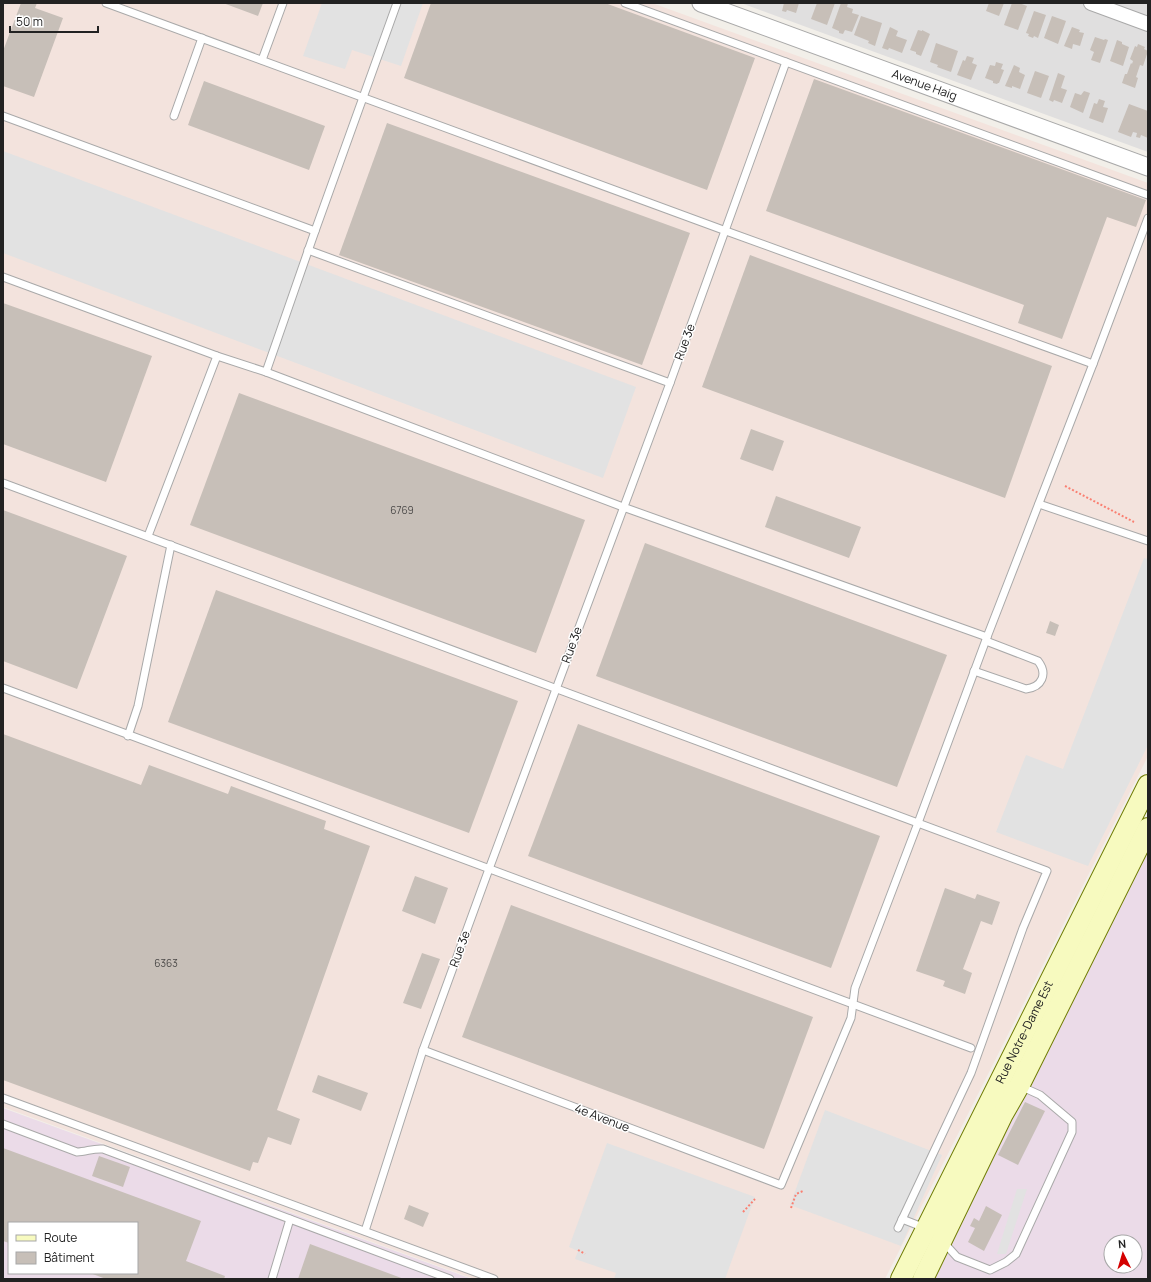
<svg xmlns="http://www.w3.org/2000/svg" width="1151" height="1282" viewBox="0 0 1151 1282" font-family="Manrope,sans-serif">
	<rect width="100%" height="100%" fill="#f2efe9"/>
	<polygon fill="#e0dfdf" points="741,3 1148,3 1148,152"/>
	<g fill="#ebdbe8" fill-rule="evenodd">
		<path d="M1148 837V1279H929ZM1111 1242H1135V1266H1111Z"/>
		<path d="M3 1108 472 1279H3ZM9 1223H137V1273H9Z"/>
	</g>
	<polygon fill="#f3e3dd" points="3,3 652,3 1148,183 1148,756 885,1279 474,1279 3,1107"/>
	<g fill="#e2e2e2">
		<polygon points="322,3 423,3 401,66 352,50 345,69 303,56"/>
		<polygon points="3,151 636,387 603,478 3,253"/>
		<polygon points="1144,558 1148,559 1148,745 1088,866 996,832 1026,755 1063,769"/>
		<polygon points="825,1110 942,1155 901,1246 790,1205"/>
		<polygon points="607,1143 755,1197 725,1279 614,1279 616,1273 575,1259 578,1251 569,1247"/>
		<polygon points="1017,1189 1027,1189 1006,1254 997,1254"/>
	</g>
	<g fill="#c7bfb8">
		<polygon points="21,3 37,3 35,8 63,18 34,97 3,86 3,51"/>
		<polygon points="223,3 263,3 258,16"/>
		<polygon points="431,3 605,3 755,58 707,190 404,78"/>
		<polygon points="784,3 799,3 796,13 787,10 786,12 782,11"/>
		<polygon points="817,3 835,3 827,25 811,19"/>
		<polygon points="841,3 848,3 847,7 853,9 852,13 859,15 852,32 845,30 843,34 839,33 839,31 832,28"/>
		<polygon points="989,3 1004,3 999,16 986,11"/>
		<polygon points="1012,3 1019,3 1027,6 1018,30 1004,25"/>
		<polygon points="1034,11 1046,15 1038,38 1034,36 1033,38 1028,36 1029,34 1026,33"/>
		<polygon points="861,16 882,23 875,46 868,43 869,41 854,35"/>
		<polygon points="1052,16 1066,21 1058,44 1044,38"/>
		<polygon points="890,27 898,31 896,36 907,40 902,53 889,48 888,50 882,48"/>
		<polygon points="1072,27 1080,30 1079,32 1084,33 1080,46 1073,44 1072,49 1064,46"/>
		<polygon points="918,30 922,31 922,30 930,34 921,56 916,54 916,52 910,50"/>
		<polygon points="1095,37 1104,40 1105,39 1108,40 1100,63 1091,60 1094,52 1090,50"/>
		<polygon points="1117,40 1122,42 1122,44 1129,47 1123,66 1110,61"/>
		<polygon points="936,43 958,51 951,72 937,67 938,65 930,62"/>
		<polygon points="1138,44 1145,47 1144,49 1148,51 1143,66 1140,65 1136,77 1138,78 1135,88 1122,83 1125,74 1127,74 1131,63 1132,64 1133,61 1130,59 1135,46 1137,47"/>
		<polygon points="967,56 974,58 972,63 977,65 971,80 957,75 963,60 965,61"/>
		<polygon points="996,62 1003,64 1001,69 1004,70 999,83 998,83 997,84 993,83 993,81 985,78 990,65 995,66"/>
		<polygon points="1014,65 1020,68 1019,72 1025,75 1020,89 1012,86 1012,88 1005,86"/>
		<polygon points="1035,71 1049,76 1041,98 1027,93"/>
		<polygon points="1058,73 1065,76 1061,88 1067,90 1062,103 1054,100 1053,102 1049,100"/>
		<polygon points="814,79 1146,200 1136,227 1107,217 1062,339 1018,323 1024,305 766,211"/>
		<polygon points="204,81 325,126 309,170 188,125"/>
		<polygon points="1084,91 1090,93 1083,113 1070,107 1075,93 1081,95"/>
		<polygon points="1099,99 1105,101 1103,107 1108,108 1103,123 1089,118 1094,103 1097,104"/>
		<polygon points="1129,104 1148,111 1148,138 1141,135 1140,138 1136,137 1137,133 1133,132 1131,137 1118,132"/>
		<polygon points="387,123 690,233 642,365 339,255"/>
		<polygon points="750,255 1052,366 1005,498 702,387"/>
		<polygon points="3,303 152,356 106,482 3,444"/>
		<polygon points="239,393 585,520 536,653 190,525"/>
		<polygon points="751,429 784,441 773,471 740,459"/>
		<polygon points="776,496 861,527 849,558 765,527"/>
		<polygon points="3,510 127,556 77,689 3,661"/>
		<polygon points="645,543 947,655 897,787 596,676"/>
		<polygon points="216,590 518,701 469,833 168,722"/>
		<polygon points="1050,621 1059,625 1055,636 1046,633"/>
		<polygon points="578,724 880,836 831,968 528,856"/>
		<polygon points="3,734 141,785 149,765 228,794 231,786 326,821 324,829 370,846 277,1110 300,1119 291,1145 268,1137 258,1163 253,1162 250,1171 3,1080"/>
		<polygon points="415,876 448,888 435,924 402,911"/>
		<polygon points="945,888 975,899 977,894 1000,902 992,925 981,921 963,969 972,973 965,994 943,986 945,981 916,971"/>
		<polygon points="511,905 813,1017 764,1149 462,1037"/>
		<polygon points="422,953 440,959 421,1009 403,1003"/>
		<polygon points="318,1075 368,1093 361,1111 312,1092"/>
		<polygon points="1025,1102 1045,1111 1018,1165 998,1155"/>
		<polygon points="3,1148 201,1221 186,1261 225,1276 224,1279 106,1279 90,1273 137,1273 137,1223 9,1223 9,1243 3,1241"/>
		<polygon points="99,1156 130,1167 123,1187 92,1176"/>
		<polygon points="409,1205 429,1213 423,1227 404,1219"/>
		<polygon points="986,1206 1002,1215 984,1251 968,1242 975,1228 970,1226 974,1218 979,1221"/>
		<polygon points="310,1244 404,1279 298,1279"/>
	</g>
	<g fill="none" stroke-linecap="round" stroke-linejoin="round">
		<g stroke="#a9a9a9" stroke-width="9">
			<g id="service">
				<polyline points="106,3 726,231 1093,364"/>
				<polyline points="625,3 1148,195"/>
				<polyline points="262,60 283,3"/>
				<polyline points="3,116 315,231"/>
				<polyline points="174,116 202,38"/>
				<polyline points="308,250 670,383"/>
				<polyline points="3,277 217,356 266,372 623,507 987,637"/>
				<polyline points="266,372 315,231 397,3"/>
				<polyline points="3,483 1047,871 1023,928 971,1073 898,1228"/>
				<polyline points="1039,504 1148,541"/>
				<polyline points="148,536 217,356"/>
				<path d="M974 671 1026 689C1042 687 1048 674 1038 661L986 641"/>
				<polyline points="3,688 971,1048"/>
				<polyline points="128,736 138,706 171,545"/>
				<polyline points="423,1050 781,1185 851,1018 855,988 918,823 987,637 1093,364 1148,218"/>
				<polyline points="3,1098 494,1279"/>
				<path d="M3 1124 77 1152C86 1152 93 1148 103 1149L450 1279"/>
				<polyline points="902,1219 925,1228"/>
				<polyline points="365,1231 423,1050 489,869 670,383 786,62"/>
				<polyline points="941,1244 947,1246 957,1257 990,1270 1006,1262 1016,1254 1072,1132 1072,1122 1040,1095 1020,1086"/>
				<polyline points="272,1279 290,1219"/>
			</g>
		</g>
		<g stroke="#a9a9a9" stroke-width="16">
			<polyline id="minor" points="1091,3 1148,24"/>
		</g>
		<g stroke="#a9a9a9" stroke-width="19">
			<g id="tertiary">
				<path id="s1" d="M701 3 1148 167"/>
			</g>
		</g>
		<g stroke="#707d05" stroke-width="22">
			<g id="secondary">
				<path id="s2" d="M901 1279 1148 785"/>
				<polyline points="923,1279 1003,1114 1019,1086 1148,828"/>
			</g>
		</g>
		<g stroke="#fa8072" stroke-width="2" stroke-dasharray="2 2" stroke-linecap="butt">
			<polyline points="1065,486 1134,522"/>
			<polyline points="791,1208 796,1194 803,1191"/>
			<polyline points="743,1212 755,1199"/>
			<polyline points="578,1250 585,1254"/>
		</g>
		<use href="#service" stroke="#fff" stroke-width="7"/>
		<use href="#minor" stroke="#fff" stroke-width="14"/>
		<use href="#tertiary" stroke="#fff" stroke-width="17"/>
		<use href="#secondary" stroke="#f7fabf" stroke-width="20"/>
	</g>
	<g text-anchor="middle" stroke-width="3" stroke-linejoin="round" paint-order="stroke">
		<g font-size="10" fill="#4b4948">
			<text x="402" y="514">6769</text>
			<text x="166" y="967">6363</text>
		</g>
		<g font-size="12" fill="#222" stroke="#fff">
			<text dy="4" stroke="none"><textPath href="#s1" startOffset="238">Avenue Haig</textPath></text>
			<text transform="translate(685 342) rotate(-70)" y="4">Rue 3e</text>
			<text transform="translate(572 645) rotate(-70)" y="4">Rue 3e</text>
			<text transform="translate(460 949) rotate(-70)" y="4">Rue 3e</text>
			<text dy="4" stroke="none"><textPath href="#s2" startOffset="276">Rue Notre-Dame Est</textPath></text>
			<text transform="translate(602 1118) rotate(21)" y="4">4e Avenue</text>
		</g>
	</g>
	<rect width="1151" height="1282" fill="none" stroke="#222222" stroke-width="8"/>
	<rect x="8" y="1222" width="130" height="52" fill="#ffffff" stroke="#a7a7a7"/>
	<rect x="16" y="1235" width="20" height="6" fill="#f7fabf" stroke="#a7a7a7"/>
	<text x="44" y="1242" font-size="12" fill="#222222">Route</text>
	<rect x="16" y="1252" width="20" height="12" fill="#c7bfb8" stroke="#a7a7a7"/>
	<text x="44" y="1262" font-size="12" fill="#222222">Bâtiment</text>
	<g transform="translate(1123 1254) rotate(355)"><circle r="19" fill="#ffffff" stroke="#a7a7a7"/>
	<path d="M0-3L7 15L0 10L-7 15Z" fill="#d40000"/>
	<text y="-6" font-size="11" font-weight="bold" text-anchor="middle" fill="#222222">N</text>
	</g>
	<path d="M10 26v6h88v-6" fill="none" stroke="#222222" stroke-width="2"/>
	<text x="16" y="26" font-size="12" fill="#222222" stroke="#ffffff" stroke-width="3" paint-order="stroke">50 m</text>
</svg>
